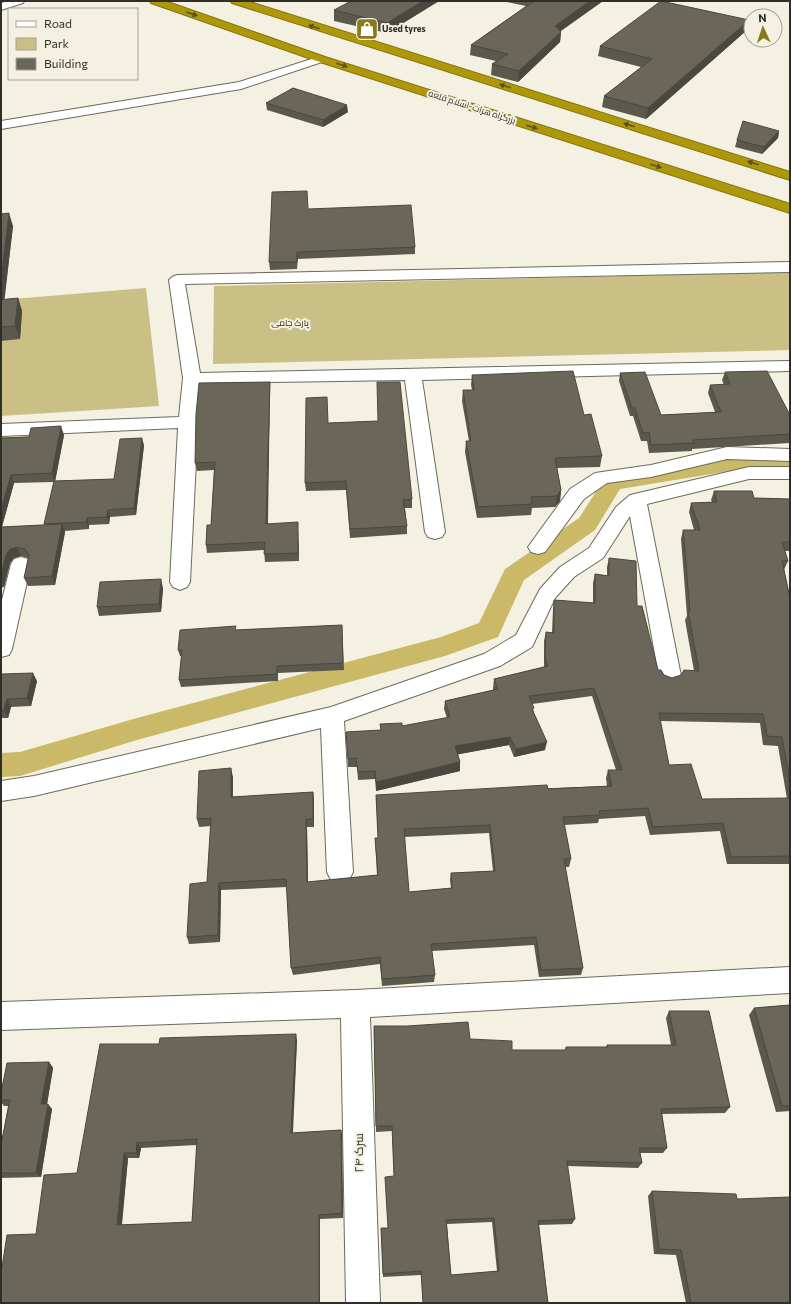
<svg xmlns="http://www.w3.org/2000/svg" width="791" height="1304" viewBox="0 0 791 1304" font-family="Commissioner,Cairo,sans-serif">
	<rect width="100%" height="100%" fill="#f4f1e2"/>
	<g fill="#cabf84">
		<polygon points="790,272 790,350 213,364 214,286"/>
		<polygon points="146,288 159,406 1,416 1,300"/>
	</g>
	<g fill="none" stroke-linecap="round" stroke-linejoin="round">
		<polygon fill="#cab967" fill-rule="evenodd" points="742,455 790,458 790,472 742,469 620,489 595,530 524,580 498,637 445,656 137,740 20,776 1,777 1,753 20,752 137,718 441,637 479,623 505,569 579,518 605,478"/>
		<g stroke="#6c6a5d" stroke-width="2">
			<g id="minor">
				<polygon points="9,1 24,1 23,3 1,10 1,3"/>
				<polygon points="321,56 327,59 325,61 241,89 1,129 1,121 239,82"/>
				<polygon points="790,262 790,272 185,284 200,373 790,361 790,371 422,380 445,532 442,537 435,539 428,537 425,532 405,380 200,383 196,422 197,440 190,582 187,587 180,590 173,587 170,582 178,428 1,436 1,424 179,417 183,378 169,280 172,277 177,275"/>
				<polygon points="727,447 790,449 790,461 727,459 651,477 607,483 584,499 545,552 538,554 531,552 528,547 570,489 595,473 651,465"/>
				<polygon points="749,467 790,467 790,479 749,479 647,504 681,676 678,682 670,685 662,682 659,676 630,516 603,558 574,577 555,598 532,647 500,666 344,721 353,872 349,880 340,884 331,880 327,872 321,728 34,796 1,801 1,781 34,776 331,707 484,654 516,635 540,589 560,567 589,548 616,507 630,495"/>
				<polygon points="21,557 28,559 31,564 12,649 9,655 1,657 1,604 11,564 14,559"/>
				<polygon points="790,967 790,993 370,1017 380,1303 346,1303 341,1018 1,1030 1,1002 355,990"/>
			</g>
		</g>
		<g stroke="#827314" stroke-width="2">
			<g id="highway">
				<polygon points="150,1 165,1 325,57 790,204 790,213 317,61 151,3"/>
				<polygon points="231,1 247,1 790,172 790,180 232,3"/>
			</g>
		</g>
		<use href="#minor" fill="#fff" fill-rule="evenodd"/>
		<use href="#highway" fill="#ae9809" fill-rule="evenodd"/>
	</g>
	<g fill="#5b594d" fill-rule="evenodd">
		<polygon points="439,1 387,33 334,21 334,10"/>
		<polygon points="502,1 603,1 560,31 561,32 560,42 518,82 491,75 492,64 496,61 470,55 471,45 526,6"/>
		<polygon points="747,30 646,119 602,107 604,96 641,67 598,56 600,46"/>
		<polygon points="266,103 348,112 323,127 267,110"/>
		<polygon points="779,131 778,138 762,154 735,147 737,140"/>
		<polygon points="308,209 415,247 415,254 298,259 297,269 270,270 269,262"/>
		<polygon points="1,214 13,226 4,299 18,298 22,311 20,339 1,341"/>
		<polygon points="725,372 790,415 790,443 692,449 692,451 649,453 647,441 641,441 633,416 630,416 619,381 620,373 661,415 715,412 708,393 710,385 724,385 722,380"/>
		<polygon points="472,375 584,415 602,456 600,467 557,468 561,490 560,501 555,507 532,508 531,515 477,518 465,452 466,441 469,441 462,401 463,390 472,390 471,385"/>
		<polygon points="270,382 270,390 268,524 298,530 299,561 265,562 264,550 207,553 206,545 211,525 214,470 197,471 195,463"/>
		<polygon points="378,421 412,499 412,508 405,508 407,526 407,534 350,538 346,490 306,491 305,483 329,423"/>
		<path d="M64 435 55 481 114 479 144 445 136 515 110 517 109 524 89 525V529L65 531V532L55 585 28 586 24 578 28 558 21 556 14 558 10 563 4 587 1 588V438ZM54 482 44 525 2 527 14 483Z"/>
		<path d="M714 491 754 498 790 499V551H785L788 561 784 570 790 598V864H727L720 831 650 835 645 816 599 819 598 823 564 825 571 859 569 867H565L583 968 581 975 539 977 534 945 432 951 435 975 434 982 382 986 380 964 293 975 291 968 287 887 221 890 220 942 189 944 187 937 207 882 211 826 199 827 197 819 233 777V797L313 792 314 800V827H307L308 882 377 875 375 838H378L376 795 607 786 606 778 608 770H616L592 696 532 704 534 713 545 750 514 757 509 745 458 754 460 771 376 791 375 779 358 780 357 767H348L346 732 381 730 380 724 402 726 447 718 444 709 445 701 493 690V688L494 679 544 667V641L546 632 552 633 553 609 554 600 593 603V583L595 574 607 576V567L609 558 637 606 658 670 664 675 672 678 694 671 685 620 687 616 681 539 683 530H694L689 512 691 503 712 502 711 500ZM660 721 760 723 763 745 778 746 787 799H702L669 765ZM489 833 493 871 451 873 450 880 451 888 409 892 404 837Z"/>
		<polygon points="163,588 161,612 99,616 97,607"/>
		<polygon points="342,625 344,670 278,673 278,681 181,687 179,680 182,656 180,656 178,650 236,630"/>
		<polygon points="1,674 37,681 31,706 11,707 8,718 1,718"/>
		<polygon points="790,1005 790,1111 776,1112 749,1015 754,1008"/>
		<path d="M669 1011 730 1107 725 1113 662 1114 667 1148 663 1153H640L642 1163 638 1168 567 1166 575 1219 572 1224 539 1225 548 1303H423L421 1275 383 1277 381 1228H388L394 1176 392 1131 376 1132 374 1026 470 1039 512 1050H565L566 1047H606L607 1045H671L666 1018ZM492 1222 497 1271 451 1275 447 1224Z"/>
		<path d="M297 1040 293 1133 341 1130 342 1136 343 1218 320 1219V1303H1L36 1234 77 1173 159 1044ZM197 1145 192 1222 122 1225 128 1158H139L141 1148Z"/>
		<polygon points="49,1062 53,1068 47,1104 52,1109 41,1177 1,1178 1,1145 8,1106 4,1106 1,1102 1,1093"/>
		<polygon points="652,1191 737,1199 790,1303 686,1303 676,1255 654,1254 648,1196"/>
	</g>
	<g fill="#4a483f">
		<polygon points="423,1 439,1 387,33 387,23"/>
		<polygon points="590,1 603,1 554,36 555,26"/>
		<polygon points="749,20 747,30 646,119 648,108"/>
		<polygon points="561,32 560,42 518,82 519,71"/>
		<polygon points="347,105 348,112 323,127 323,120"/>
		<polygon points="779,131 778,138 762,154 764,147"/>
		<polygon points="9,213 13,226 3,313 1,307 1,281"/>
		<polygon points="18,298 22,311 20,339 15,326"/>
		<polygon points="270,382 270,390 267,532 266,524"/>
		<polygon points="61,426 64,435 55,482 52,473"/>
		<polygon points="142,438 144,445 136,515 134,508"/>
		<polygon points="11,475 14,483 1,530 1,510"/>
		<polygon points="561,490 560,501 555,507 557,496"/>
		<polygon points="108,510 110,517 109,524 107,517"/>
		<polygon points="87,518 89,525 89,529 86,522"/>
		<polygon points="298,522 298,530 299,561 298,553"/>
		<polygon points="62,524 65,532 55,585 52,576"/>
		<polygon points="17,547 21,556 14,558 10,563 4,587 1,581 1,576 6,555 10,549"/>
		<polygon points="161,579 163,588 161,612 159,604"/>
		<polygon points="33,673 37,681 31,706 27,698"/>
		<polygon points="7,699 11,707 8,718 4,710"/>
		<polygon points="510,737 509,745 455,755 455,746"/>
		<polygon points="547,742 545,750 514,757 516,749"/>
		<polygon points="460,762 460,771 376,791 376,782"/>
		<polygon points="231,768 233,777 232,805 231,797"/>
		<polygon points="313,792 314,800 314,827 313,819"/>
		<polygon points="306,819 307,827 308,890 307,882"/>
		<polygon points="219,883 221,890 220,942 218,935"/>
		<polygon points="296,1034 297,1040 292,1139 291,1133"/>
		<polygon points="49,1062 53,1068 46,1110 41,1104"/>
		<polygon points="48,1104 52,1109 41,1177 36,1173"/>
		<polygon points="341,1130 342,1136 343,1218 342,1213"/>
		<polygon points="137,1143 141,1148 139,1158 136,1153"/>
		<polygon points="124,1153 128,1158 121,1230 117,1225"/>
		<polygon points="319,1215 320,1219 320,1303 319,1303"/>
	</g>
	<g fill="#6a675a" stroke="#4a483f" fill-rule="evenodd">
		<polygon points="351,1 423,1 387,23 334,10"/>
		<polygon points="534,1 590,1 555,26 561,32 519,71 492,64 508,54 471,45"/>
		<polygon points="661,1 749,20 648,108 604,96 652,59 600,46"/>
		<polygon points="293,88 347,105 323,120 266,103"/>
		<polygon points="743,121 779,131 764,147 737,140"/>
		<polygon points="307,191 308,209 411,205 415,247 297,252 297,262 269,262 272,192"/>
		<polygon points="9,213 1,281 1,214"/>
		<polygon points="18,298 15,326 1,327 1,300"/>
		<polygon points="573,371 584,415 591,414 602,456 555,458 561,490 557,496 531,497 532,504 478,507 466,441 471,441 463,390 474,390 472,375"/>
		<polygon points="767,371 790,415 790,434 693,440 694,443 651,445 649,432 643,433 635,408 632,408 620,373 645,372 661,415 721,412 710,385 730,384 725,372"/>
		<polygon points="270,382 266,524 298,522 298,553 264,554 265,542 206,545 207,525 211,525 215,462 195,463 196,414 199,383"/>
		<polygon points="377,382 400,382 412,499 403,500 407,526 350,529 346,481 305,483 306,398 327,397 328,423 378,421"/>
		<polygon points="61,426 52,473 11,475 1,510 1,438 29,437 31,428"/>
		<polygon points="142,438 134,508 108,510 107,517 87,518 86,522 44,524 54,481 114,479 120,439"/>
		<path d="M714 491H752L754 498 790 499V542H782L788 561H782L790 598V781L782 737 767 736 763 714 659 713 669 765 691 764 702 799 790 798V856L731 857 723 823 653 827 648 808 599 811 600 815 563 817 571 859H564L583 968 541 970 536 937 431 944 435 975 382 979 380 957 291 968 286 879 219 883 218 935 187 937 190 884 207 882 211 818 197 819 199 771 231 768V797L313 792V819H306L307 882 378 875 375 838H378L376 795 547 785 548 789 612 786 608 770H622L594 688 529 696 534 708 532 709 547 742 516 749 510 737 455 746 460 762 376 782 375 771 358 772 356 758 348 759 346 732 381 730 380 724 402 723V726L450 717 445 701 498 689 494 679 548 666 545 658 546 632 554 633V600L595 603V574L609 576V558L636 561 637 606H642L658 670H661L664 675 672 678 681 675 684 670 699 671 688 611H690L683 530H700L691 503 717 502ZM490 825 495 871 451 873 452 888 409 892 404 829Z"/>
		<polygon points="62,524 52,576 24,578 29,555 25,549 17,547 10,549 6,555 1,576 1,527"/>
		<polygon points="161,579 159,604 97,607 100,582"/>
		<polygon points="342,625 343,663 277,666 277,674 179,680 182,650 178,650 180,630 236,626 235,630"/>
		<polygon points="33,673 27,698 7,699 4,710 1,710 1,674"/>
		<polygon points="790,1005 790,1106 782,1106 754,1008"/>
		<path d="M669 1011H709L730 1107 661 1109 667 1148H639L642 1163 567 1161 575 1219 538 1221 548 1303H423L421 1271 383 1274 381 1228H388L385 1177 394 1176 392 1126H376L374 1026H407L468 1022 470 1039 512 1041V1050H566V1047H608L607 1045H676ZM494 1218 499 1271 451 1275 446 1220Z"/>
		<path d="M296 1034 291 1133 341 1130 342 1213 319 1215V1303H1V1274L7 1235 36 1234 44 1175 77 1173 100 1044H159L160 1038ZM197 1139 192 1222 117 1225 124 1153H136L137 1143Z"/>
		<polygon points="49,1062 41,1104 48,1104 36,1173 1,1173 1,1145 10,1100 1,1100 1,1093 7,1063"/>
		<polygon points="652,1191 736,1194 737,1199 790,1197 790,1303 691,1303 681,1250 659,1249"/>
	</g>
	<defs><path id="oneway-solid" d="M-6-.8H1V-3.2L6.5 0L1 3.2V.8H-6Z"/></defs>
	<g fill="#5b531d">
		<use href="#oneway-solid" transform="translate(192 14) rotate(19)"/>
		<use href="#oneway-solid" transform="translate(314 27) rotate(-162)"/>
		<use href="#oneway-solid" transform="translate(342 65) rotate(18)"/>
		<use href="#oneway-solid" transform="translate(505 86) rotate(-163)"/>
		<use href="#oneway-solid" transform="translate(629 125) rotate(-163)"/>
		<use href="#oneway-solid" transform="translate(532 127) rotate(18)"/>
		<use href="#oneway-solid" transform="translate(753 163) rotate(-163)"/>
		<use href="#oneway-solid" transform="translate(656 166) rotate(18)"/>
	</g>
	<defs>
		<g id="shop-square" transform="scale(1.15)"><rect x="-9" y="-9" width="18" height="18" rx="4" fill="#89781c" stroke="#f4f1e2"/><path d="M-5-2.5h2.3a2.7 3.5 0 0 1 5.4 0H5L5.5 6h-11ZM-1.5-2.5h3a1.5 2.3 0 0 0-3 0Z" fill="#fff"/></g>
	</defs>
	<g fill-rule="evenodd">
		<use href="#shop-square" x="367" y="29"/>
	</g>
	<g text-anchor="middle" stroke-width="4" stroke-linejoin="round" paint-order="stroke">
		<g font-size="9" font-weight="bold" fill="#2f2e28" stroke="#f4f1e2" text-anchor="start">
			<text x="382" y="32">Used tyres</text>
		</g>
		<g font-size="9" fill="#2f2e28" stroke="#f4f1e2">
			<text transform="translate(472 107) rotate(18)" y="3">بزرگراه هرات-اسلام قلعه</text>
		</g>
		<g font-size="9" fill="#322b06" stroke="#f4f1e2">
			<text x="290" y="326">پارک جامی</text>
		</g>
		<g font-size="12" fill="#2f2e28" stroke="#f4f1e2">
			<text transform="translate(359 1153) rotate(-91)" y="4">سرک ۲۴</text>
		</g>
	</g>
	<rect width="791" height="1304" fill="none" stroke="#2f2e28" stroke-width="4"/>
	<rect x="8" y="8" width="130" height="72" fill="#f4f1e2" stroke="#a5a398"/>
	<rect x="16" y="21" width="20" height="6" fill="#ffffff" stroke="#a5a398"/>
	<text x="44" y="28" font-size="12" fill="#2f2e28">Road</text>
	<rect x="16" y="38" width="20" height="12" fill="#cabf84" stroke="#a5a398"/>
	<text x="44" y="48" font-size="12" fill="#2f2e28">Park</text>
	<rect x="16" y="58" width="20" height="12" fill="#6a675a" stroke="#a5a398"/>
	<text x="44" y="68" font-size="12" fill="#2f2e28">Building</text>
	<g transform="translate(763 28) rotate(357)"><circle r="19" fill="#f4f1e2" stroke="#a5a398"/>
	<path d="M0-3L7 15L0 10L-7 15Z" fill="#89781c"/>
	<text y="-6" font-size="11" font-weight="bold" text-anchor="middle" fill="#2f2e28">N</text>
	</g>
</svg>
